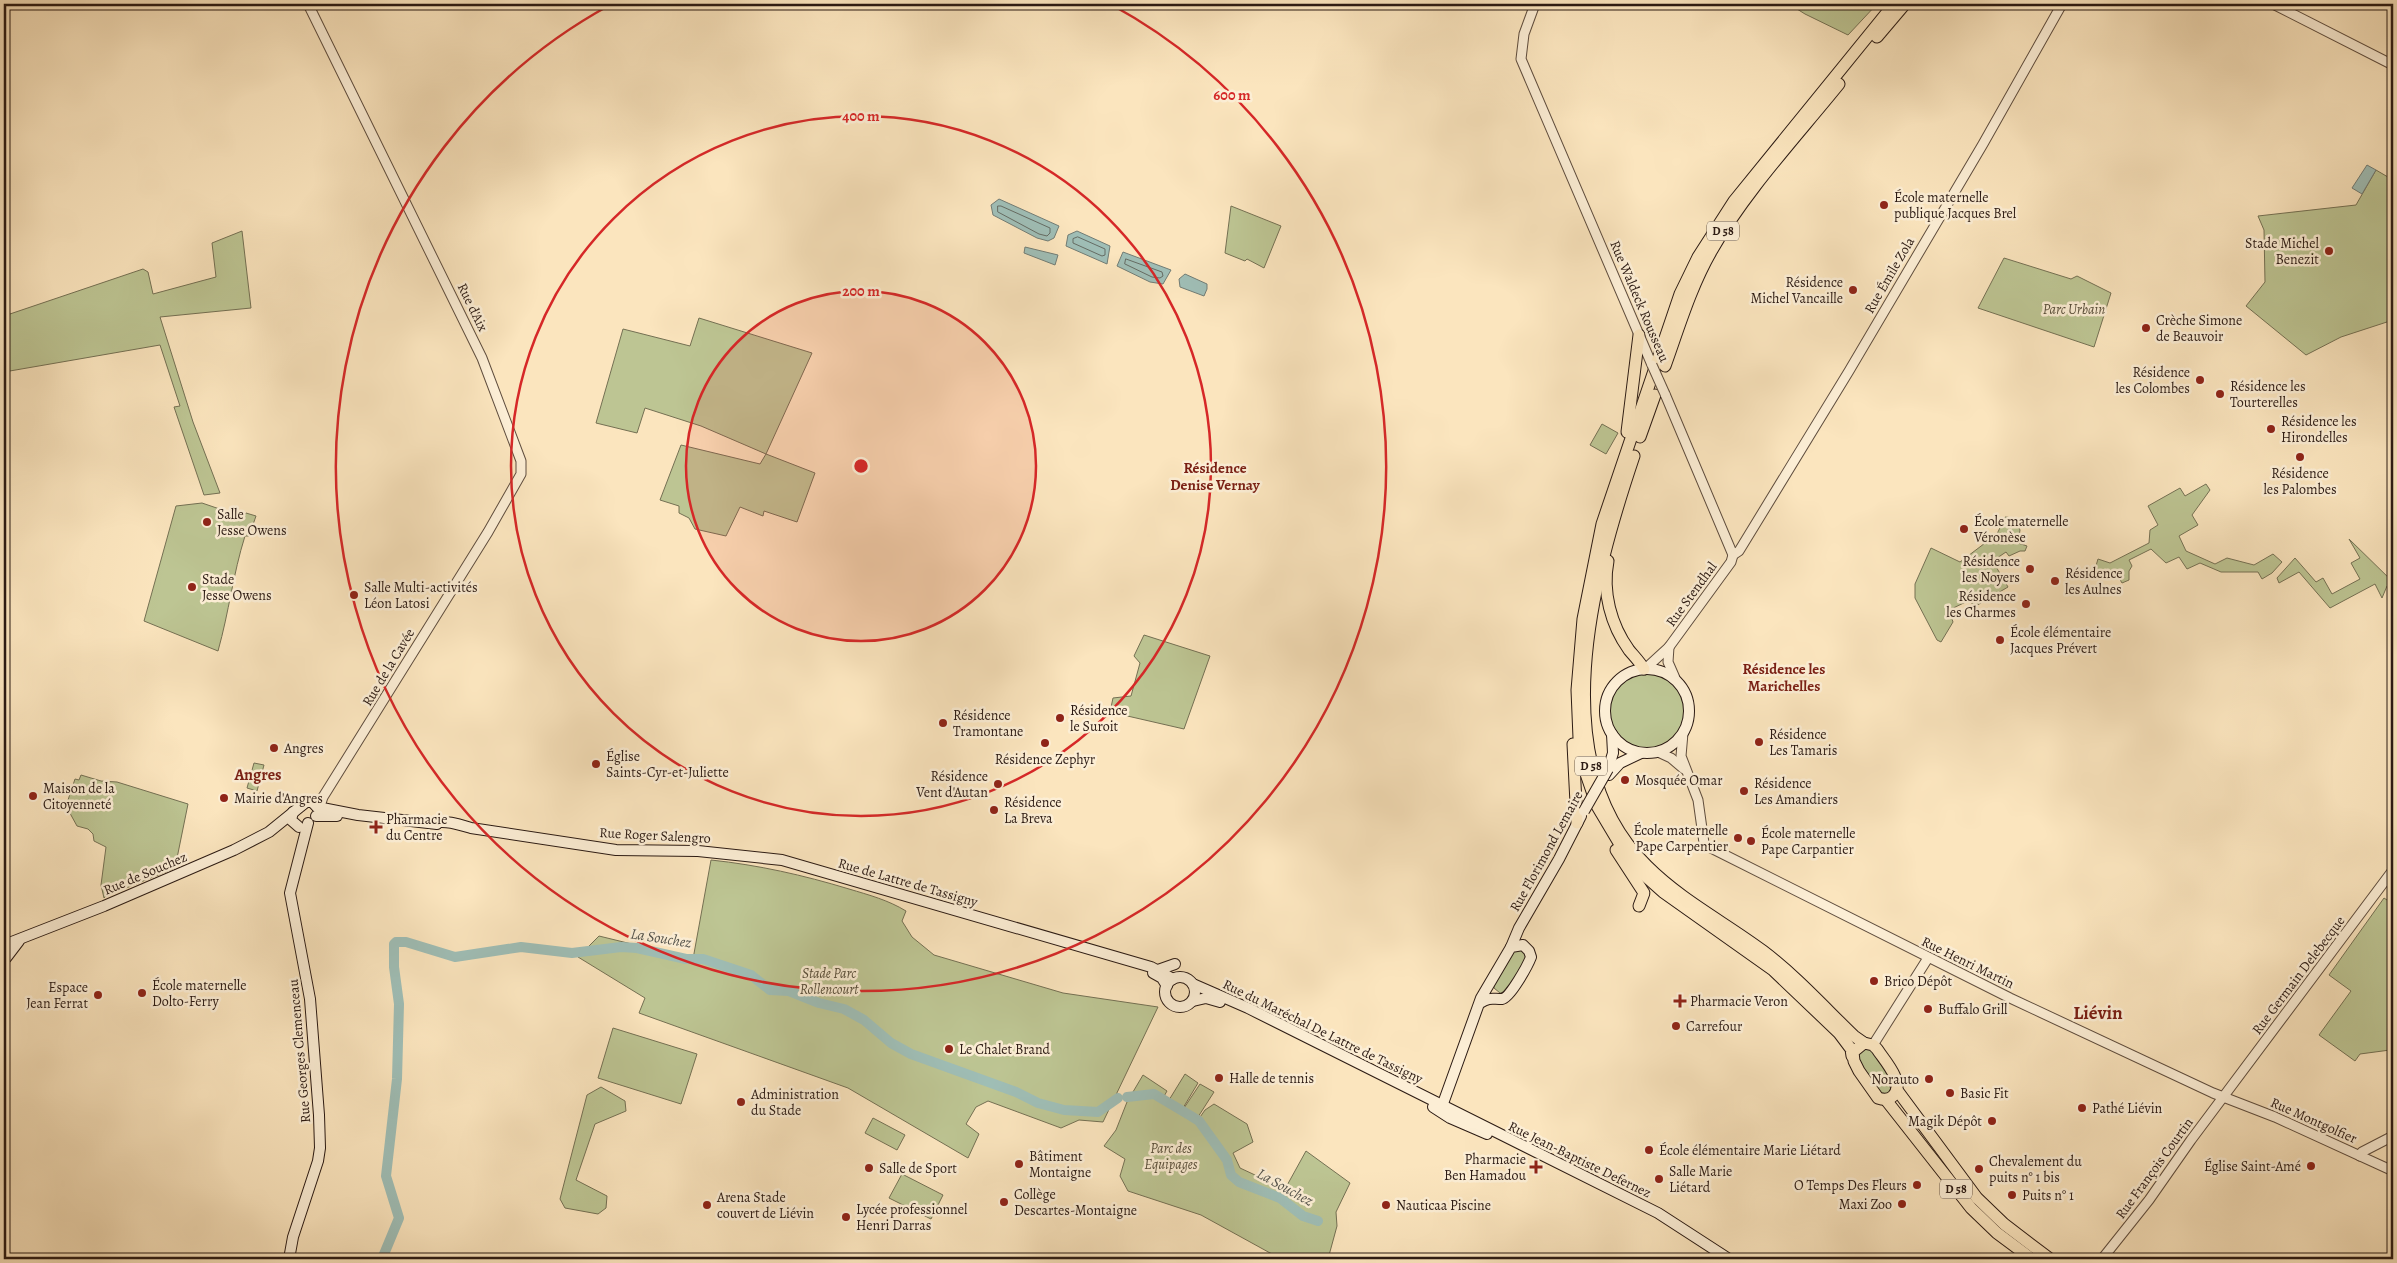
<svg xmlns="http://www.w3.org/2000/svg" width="2397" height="1263" viewBox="0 0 2397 1263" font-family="Alegreya,serif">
	<rect width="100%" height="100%" fill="#fbe5be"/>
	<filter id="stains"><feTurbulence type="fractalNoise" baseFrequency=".004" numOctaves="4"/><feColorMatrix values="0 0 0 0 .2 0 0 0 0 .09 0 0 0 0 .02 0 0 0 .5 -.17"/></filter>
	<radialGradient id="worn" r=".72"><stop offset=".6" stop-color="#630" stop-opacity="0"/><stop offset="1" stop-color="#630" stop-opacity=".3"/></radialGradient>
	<g fill="#bdc593" stroke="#747053">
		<polygon points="1789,4 1877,4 1848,35 1805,14"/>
		<polygon points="2376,170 2393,180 2393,320 2341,337 2306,355 2246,306 2265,282 2264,230 2258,216 2356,205"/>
		<polygon points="1231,206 1281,226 1264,268 1247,259 1245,261 1225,253"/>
		<polygon points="242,231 251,308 160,317 193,422 220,493 204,495 174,407 180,406 160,345 4,372 4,316 143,269 148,272 153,294 216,277 212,243"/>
		<polygon points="2004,258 2071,279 2077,276 2111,293 2094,347 1978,308"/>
		<polygon points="699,318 812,353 766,454 815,473 797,522 764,511 763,516 740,507 726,536 695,529 689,518 679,513 679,506 660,500 681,445 760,464 766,454 701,426 645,408 637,433 596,423 623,329 690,346"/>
		<polygon points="1602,424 1618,433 1606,454 1590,445"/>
		<polygon points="2206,484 2210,490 2192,515 2198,525 2179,536 2186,551 2215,564 2227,558 2254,565 2273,554 2282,562 2272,573 2262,579 2258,572 2221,572 2200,563 2187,569 2179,557 2166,563 2151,549 2129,560 2132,566 2129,571 2129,580 2122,583 2115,571 2109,570 2092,579 2098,559 2110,563 2149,543 2150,530 2158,525 2148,506 2180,488 2185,496"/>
		<path d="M202 503 243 517 246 513 256 516 249 536H245C233 574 229 612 218 651L144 621 176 506Z"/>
		<polygon points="2005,517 2014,518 2020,530 2018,543 2027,546 2025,551 2020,551 2009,556 2006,552 1997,558 1999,563 1995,565 2008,587 1974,607 1970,600 1949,610 1953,622 1941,642 1937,640 1915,598 1915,584 1931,548 1960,562 1997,534"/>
		<polygon points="2349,539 2393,582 2393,588 2387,586 2382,598 2375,584 2330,608 2299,572 2279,583 2277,578 2295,558 2316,582 2323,578 2332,594 2360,579 2351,563 2360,558"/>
		<polygon points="1144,635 1210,656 1184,729 1110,712 1113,698 1131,696 1140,663 1134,656"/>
		<circle cx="1647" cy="711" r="37"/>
		<polygon points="254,763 264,765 257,791 247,788"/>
		<polygon points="81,775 101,781 117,782 188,804 175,868 114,893 109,893 104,898 101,885 106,847 94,841 93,834 88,829 77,826 66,806 75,779 79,780"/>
		<path d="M711 860C758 865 803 875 849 889 869 895 888 900 906 911L902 921 912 937 934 955 1063 993 1158 1007 1103 1122 1079 1120 1061 1128 988 1101 976 1107 966 1124 979 1134 968 1158 848 1088 639 1013 645 998 578 957 599 936 693 959Z"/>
		<polygon points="2384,898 2393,904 2393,1047 2390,1050 2360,1054 2355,1061 2319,1035 2351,991 2329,975"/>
		<polygon points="1513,950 1524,950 1527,958 1508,991 1500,993 1494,988 1494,982"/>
		<polygon points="613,1028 697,1054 681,1104 598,1078"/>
		<polygon points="1864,1048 1873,1051 1891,1079 1887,1083 1892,1090 1886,1094 1879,1092 1858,1059 1859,1052"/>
		<polygon points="1185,1074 1198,1083 1183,1108 1169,1100"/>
		<polygon points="1143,1075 1167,1091 1163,1098 1198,1120 1205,1110 1214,1104 1247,1124 1253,1142 1233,1153 1240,1168 1285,1189 1306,1151 1350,1183 1336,1212 1337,1226 1328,1259 1281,1259 1201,1215 1128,1191 1120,1176 1125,1159 1104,1146 1116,1130 1127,1102"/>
		<polygon points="1200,1084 1214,1092 1198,1117 1184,1108"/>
		<polygon points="601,1087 625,1101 626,1111 595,1124 576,1180 607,1196 606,1208 598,1214 565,1208 560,1199 587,1095"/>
		<polygon points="873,1118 905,1135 897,1150 865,1133"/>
		<polygon points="902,1174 943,1195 931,1219 889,1198"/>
	</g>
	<g fill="#9fbeb6" stroke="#717c75">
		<polygon points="2367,165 2376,170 2362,194 2352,188"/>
		<polygon points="999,199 1059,226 1054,238 1048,241 1037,238 993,215 991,205"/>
		<polygon points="1077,231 1110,246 1107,264 1066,246 1068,235"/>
		<polygon points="1025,247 1058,255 1055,265 1024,253"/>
		<polygon points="1123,252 1171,270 1163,284 1150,282 1117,266"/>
		<polygon points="1185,274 1207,284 1207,289 1204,296 1180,287 1179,279"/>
	</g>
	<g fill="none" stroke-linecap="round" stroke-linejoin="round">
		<g stroke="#656c64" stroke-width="1">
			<polygon points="998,206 1001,206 1050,228 1050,233 1047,236 1039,234 998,212"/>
			<polygon points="1078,237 1105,249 1105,255 1102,256 1073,243 1073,239"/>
			<polygon points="1126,259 1162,272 1163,276 1160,278 1152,277 1125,264"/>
		</g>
		<g stroke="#9fbeb6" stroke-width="10">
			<polyline points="1127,1097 1154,1094 1191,1116 1199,1121 1227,1160 1231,1175 1239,1182 1280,1198 1303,1216 1318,1221"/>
			<polyline points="382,1259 399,1218 386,1176 397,1079 399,1004 394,967 394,944 396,942 406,942 455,957 521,947 572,953 621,947 637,948 686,959 703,959 751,975 770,990 789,991 819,1003 844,1009 864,1020 891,1043 911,1054 1016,1092 1038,1103 1064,1110 1098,1112 1118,1098"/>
		</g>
		<g stroke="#5f4d3e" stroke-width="11">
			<g id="tertiary">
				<polyline points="308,4 482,358 521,461 521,474 488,532 323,797 320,806"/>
				<polyline points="1535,4 1524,34 1521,59 1652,365"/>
				<polyline points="2273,4 2393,65"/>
				<polyline points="1665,394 1733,555"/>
				<polyline points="1733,555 1739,551 1849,371 1983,144 2062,4"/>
				<polyline points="1669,647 1668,662 1675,678"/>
				<polyline points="1645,669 1669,647 1731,562 1733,555"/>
				<polyline points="1683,733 1681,756 1698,800 1704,843 1707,846 2010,998 2213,1093 2275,1117 2393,1171"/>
				<polyline points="1658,752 1671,758 1684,769"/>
				<polyline points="1873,1045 1928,958"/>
				<polyline points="2360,1156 2362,1152 2393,1136"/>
				<polyline points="2102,1259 2149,1200 2191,1140 2393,870"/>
			</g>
		</g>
		<g stroke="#2b1a13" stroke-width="12">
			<g id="secondary">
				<circle cx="1647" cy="711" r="42"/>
				<polyline points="1608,769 1613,753 1612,734"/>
				<polyline points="1609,775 1620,763 1641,753"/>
				<polyline points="317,807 358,815 437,824"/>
				<polyline points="293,812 291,820 299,827"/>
				<polyline points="316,816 337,816"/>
				<path d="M432 823C446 820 458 824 471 828L616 850 698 851 782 860 1151 967 1173 979"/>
				<polyline points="4,945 104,906 234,850 269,832 306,802 312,802 317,807"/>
				<polyline points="1511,947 1519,928 1559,859 1581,816"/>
				<polyline points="6,958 19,941"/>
				<polyline points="1158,970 1175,964"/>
				<polyline points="1153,973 1162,978 1167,986"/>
				<circle cx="1180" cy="992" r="15"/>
				<polyline points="1193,984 1248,1008 1658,1213 1729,1259"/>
				<polyline points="1193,1001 1206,998 1220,1002"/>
				<polyline points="1433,1107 1450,1118 1487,1134"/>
				<path d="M1441 1109 1481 998 1511 947 1523 945 1529 951 1531 957C1528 965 1510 998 1502 999 1491 999 1490 997 1480 1003"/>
				<polyline points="289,1259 293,1237 318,1161 320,1148 319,1115 310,999 290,893 308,823"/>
			</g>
		</g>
		<g stroke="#2b1a13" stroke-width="13">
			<g id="primary">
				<path d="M1864 1043 1873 1045 1877 1049C1884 1060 1906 1083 1893 1096 1889 1100 1884 1100 1878 1098L1859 1071 1854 1061 1853 1052Z"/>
				<polyline points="1897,1090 1977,1198 2004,1224 2050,1259"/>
				<polyline points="1886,1100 1971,1208 1997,1233 2032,1259"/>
			</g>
		</g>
		<g stroke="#2b1a13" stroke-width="13">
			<g id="trunk">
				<polyline points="1877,37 1905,4"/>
				<path d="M1665 366C1679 327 1691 286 1712 250 1744 193 1797 136 1839 84"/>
				<polyline points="1627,432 1639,335"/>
				<polyline points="1640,437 1655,395"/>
				<path d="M1634 456C1593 578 1541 762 1647 866 1681 900 1724 922 1763 951 1796 976 1824 1007 1854 1036L1864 1043"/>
				<path d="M1608 561C1602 592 1611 625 1629 650 1634 656 1640 662 1644 669"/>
				<polyline points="1573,744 1577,823"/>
				<polyline points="1616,850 1644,893 1639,906"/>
				<polyline points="1852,1056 1851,1049 1839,1033 1773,970 1663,892 1645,876 1625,853 1597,806 1584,768 1579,738 1577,690 1583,619 1602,524 1680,294 1698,257 1734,201 1894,4"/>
			</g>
		</g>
		<use href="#tertiary" stroke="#fceed5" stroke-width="9"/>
		<use href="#secondary" stroke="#fceed5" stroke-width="10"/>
		<use href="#primary" stroke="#fbe5be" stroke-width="11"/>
		<use href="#trunk" stroke="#fbe5be" stroke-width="11"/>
		<g stroke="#5f4d3e" stroke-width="11" stroke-linecap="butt">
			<polyline id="tertiary-bridge" points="1652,365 1665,394"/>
		</g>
		<g stroke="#2b1a13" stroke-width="12" stroke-linecap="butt">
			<polyline id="secondary-bridge" points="1584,811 1608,769"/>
		</g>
		<use href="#tertiary-bridge" stroke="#fceed5" stroke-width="9"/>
		<use href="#secondary-bridge" stroke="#fceed5" stroke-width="10"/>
	</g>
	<circle cx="861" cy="466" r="175" fill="#d62828" fill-opacity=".12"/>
	<g fill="none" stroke="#d62828" stroke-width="2.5">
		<circle cx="861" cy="466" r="175"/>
		<circle cx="861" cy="466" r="350"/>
		<path d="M1112 5A525 525 0 1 1 610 5"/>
	</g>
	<g fill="#8f2418" stroke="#fceed5" stroke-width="2">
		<circle cx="1884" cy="205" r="5"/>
		<circle cx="2329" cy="251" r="5"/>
		<circle cx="1853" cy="290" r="5"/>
		<circle cx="2146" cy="328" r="5"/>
		<circle cx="2200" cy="380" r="5"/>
		<circle cx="2220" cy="394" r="5"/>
		<circle cx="2271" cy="429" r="5"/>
		<circle cx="2300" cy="457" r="5"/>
		<circle cx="207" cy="522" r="5"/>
		<circle cx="1964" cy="529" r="5"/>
		<circle cx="2030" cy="569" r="5"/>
		<circle cx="2055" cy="581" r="5"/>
		<circle cx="192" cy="587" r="5"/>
		<circle cx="354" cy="595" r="5"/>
		<circle cx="2026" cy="604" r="5"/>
		<circle cx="2000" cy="640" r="5"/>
		<circle cx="1060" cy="718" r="5"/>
		<circle cx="943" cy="723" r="5"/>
		<circle cx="1759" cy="742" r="5"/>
		<circle cx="1045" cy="743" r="5"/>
		<circle cx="274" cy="748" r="5"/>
		<circle cx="596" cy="764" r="5"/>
		<circle cx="1625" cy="780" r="5"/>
		<circle cx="998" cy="784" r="5"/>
		<circle cx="1744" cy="791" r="5"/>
		<circle cx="33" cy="796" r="5"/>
		<circle cx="224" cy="798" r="5"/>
		<circle cx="994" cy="810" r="5"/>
		<path d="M373.5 819.5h5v5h5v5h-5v5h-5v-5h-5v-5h5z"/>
		<circle cx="1738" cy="838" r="5"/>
		<circle cx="1751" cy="841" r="5"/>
		<circle cx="1874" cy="981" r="5"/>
		<circle cx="142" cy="993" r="5"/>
		<circle cx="98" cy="995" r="5"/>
		<path d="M1677.5 993.5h5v5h5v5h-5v5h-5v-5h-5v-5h5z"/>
		<circle cx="1928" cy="1009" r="5"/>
		<circle cx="1676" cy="1026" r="5"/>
		<circle cx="949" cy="1049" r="5"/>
		<circle cx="1219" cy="1078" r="5"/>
		<circle cx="1929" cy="1079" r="5"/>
		<circle cx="1950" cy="1093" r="5"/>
		<circle cx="741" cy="1102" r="5"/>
		<circle cx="2082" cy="1108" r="5"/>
		<circle cx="1992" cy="1121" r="5"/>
		<circle cx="1649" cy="1150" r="5"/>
		<circle cx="1019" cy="1164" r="5"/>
		<circle cx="2311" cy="1166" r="5"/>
		<path d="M1533.5 1159.5h5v5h5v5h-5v5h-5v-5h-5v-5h5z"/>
		<circle cx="869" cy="1168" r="5"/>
		<circle cx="1979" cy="1169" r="5"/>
		<circle cx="1659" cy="1179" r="5"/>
		<circle cx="1917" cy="1185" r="5"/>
		<circle cx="2012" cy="1195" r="5"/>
		<circle cx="1004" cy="1202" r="5"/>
		<circle cx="1902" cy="1204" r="5"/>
		<circle cx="707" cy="1205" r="5"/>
		<circle cx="1386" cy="1205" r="5"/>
		<circle cx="846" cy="1217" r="5"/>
	</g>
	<g text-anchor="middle" stroke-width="5" stroke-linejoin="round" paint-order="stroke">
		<g fill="#fceed5" stroke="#6a5a4d" stroke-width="1">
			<rect x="1707" y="221.5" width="32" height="19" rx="4"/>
			<rect x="1575" y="756.5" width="32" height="19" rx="4"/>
			<rect x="1940" y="1179.5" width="32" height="19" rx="4"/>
		</g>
		<g font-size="12" font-weight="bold" fill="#2b1a13">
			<text x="1723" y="235">D 58</text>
			<text x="1591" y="770">D 58</text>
			<text x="1956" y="1193">D 58</text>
		</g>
		<g font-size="14" fill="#2b1a13" stroke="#fceed5" text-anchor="start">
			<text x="1894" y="202">École maternelle<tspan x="1894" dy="16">publique Jacques Brel</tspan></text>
			<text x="2319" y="248" text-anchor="end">Stade Michel<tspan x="2319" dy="16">Benezit</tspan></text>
			<text x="1843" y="287" text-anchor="end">Résidence<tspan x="1843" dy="16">Michel Vancaille</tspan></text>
			<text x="2156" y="325">Crèche Simone<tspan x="2156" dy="16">de Beauvoir</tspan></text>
			<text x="2190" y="377" text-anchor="end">Résidence<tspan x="2190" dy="16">les Colombes</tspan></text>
			<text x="2230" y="391">Résidence les<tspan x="2230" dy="16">Tourterelles</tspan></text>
			<text x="2281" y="426">Résidence les<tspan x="2281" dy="16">Hirondelles</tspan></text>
			<text x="2300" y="478" text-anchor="middle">Résidence<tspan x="2300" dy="16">les Palombes</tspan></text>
			<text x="217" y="519">Salle<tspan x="217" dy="16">Jesse Owens</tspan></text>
			<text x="1974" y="526">École maternelle<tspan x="1974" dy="16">Véronèse</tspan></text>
			<text x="2020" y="566" text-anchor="end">Résidence<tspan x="2020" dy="16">les Noyers</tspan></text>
			<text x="2065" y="578">Résidence<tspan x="2065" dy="16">les Aulnes</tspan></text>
			<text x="202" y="584">Stade<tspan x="202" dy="16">Jesse Owens</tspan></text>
			<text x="364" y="592">Salle Multi-activités<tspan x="364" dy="16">Léon Latosi</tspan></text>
			<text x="2016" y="601" text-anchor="end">Résidence<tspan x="2016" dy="16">les Charmes</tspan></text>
			<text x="2010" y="637">École élémentaire<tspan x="2010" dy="16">Jacques Prévert</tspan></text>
			<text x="1070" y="715">Résidence<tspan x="1070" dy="16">le Suroit</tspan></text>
			<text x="953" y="720">Résidence<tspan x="953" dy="16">Tramontane</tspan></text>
			<text x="1769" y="739">Résidence<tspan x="1769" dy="16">Les Tamaris</tspan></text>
			<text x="284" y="753">Angres</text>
			<text x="606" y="761">Église<tspan x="606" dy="16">Saints-Cyr-et-Juliette</tspan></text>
			<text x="1045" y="764" text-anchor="middle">Résidence Zephyr</text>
			<text x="988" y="781" text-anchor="end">Résidence<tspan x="988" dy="16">Vent d'Autan</tspan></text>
			<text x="1635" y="785">Mosquée Omar</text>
			<text x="1754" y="788">Résidence<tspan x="1754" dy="16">Les Amandiers</tspan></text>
			<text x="43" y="793">Maison de la<tspan x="43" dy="16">Citoyenneté</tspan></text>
			<text x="234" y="803">Mairie d'Angres</text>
			<text x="1004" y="807">Résidence<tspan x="1004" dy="16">La Breva</tspan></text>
			<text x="386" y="824">Pharmacie<tspan x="386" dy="16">du Centre</tspan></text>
			<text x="1728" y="835" text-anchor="end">École maternelle<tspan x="1728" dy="16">Pape Carpentier</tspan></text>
			<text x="1761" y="838">École maternelle<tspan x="1761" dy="16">Pape Carpantier</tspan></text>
			<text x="1884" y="986">Brico Dépôt</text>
			<text x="152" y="990">École maternelle<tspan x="152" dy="16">Dolto-Ferry</tspan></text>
			<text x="88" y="992" text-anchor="end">Espace<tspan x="88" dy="16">Jean Ferrat</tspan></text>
			<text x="1690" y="1006">Pharmacie Veron</text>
			<text x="1938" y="1014">Buffalo Grill</text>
			<text x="1686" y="1031">Carrefour</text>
			<text x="959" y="1054">Le Chalet Brand</text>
			<text x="1229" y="1083">Halle de tennis</text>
			<text x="1919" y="1084" text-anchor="end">Norauto</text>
			<text x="1960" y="1098">Basic Fit</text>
			<text x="751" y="1099">Administration<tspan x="751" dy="16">du Stade</tspan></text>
			<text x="2092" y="1113">Pathé Liévin</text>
			<text x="1982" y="1126" text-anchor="end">Magik Dépôt</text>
			<text x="1659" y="1155">École élémentaire Marie Liétard</text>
			<text x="1029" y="1161">Bâtiment<tspan x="1029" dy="16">Montaigne</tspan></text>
			<text x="1526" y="1164" text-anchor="end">Pharmacie<tspan x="1526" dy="16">Ben Hamadou</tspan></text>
			<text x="1989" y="1166">Chevalement du<tspan x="1989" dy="16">puits n° 1 bis</tspan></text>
			<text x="2301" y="1171" text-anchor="end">Église Saint-Amé</text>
			<text x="879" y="1173">Salle de Sport</text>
			<text x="1669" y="1176">Salle Marie<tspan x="1669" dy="16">Liétard</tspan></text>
			<text x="1907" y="1190" text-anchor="end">O Temps Des Fleurs</text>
			<text x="1014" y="1199">Collège<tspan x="1014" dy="16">Descartes-Montaigne</tspan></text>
			<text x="2022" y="1200">Puits n° 1</text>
			<text x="717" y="1202">Arena Stade<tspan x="717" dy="16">couvert de Liévin</tspan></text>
			<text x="1892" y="1209" text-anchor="end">Maxi Zoo</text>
			<text x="1396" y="1210">Nauticaa Piscine</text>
			<text x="856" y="1214">Lycée professionnel<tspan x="856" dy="16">Henri Darras</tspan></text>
		</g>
		<g font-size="14" fill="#2b1a13" stroke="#fceed5">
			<text transform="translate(1889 275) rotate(-60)" y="5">Rue Émile Zola</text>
			<text transform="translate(1640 301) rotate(67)" y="5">Rue Waldeck Rousseau</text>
			<text transform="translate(473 307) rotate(64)" y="5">Rue d'Aix</text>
			<text transform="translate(1691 594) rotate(-54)" y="5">Rue Stendhal</text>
			<text transform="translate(388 667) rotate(-59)" y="5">Rue de la Cavée</text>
			<text transform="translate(655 835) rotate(3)" y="5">Rue Roger Salengro</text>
			<text transform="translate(1546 851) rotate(-61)" y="5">Rue Florimond Lemaire</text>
			<text transform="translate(145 873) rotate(-23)" y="5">Rue de Souchez</text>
			<text transform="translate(908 882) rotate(16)" y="5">Rue de Lattre de Tassigny</text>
			<text transform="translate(1968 962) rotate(26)" y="5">Rue Henri Martin</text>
			<text transform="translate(2298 975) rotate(-53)" y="5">Rue Germain Delebecque</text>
			<text transform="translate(1323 1031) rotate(26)" y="5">Rue du Maréchal De Lattre de Tassigny</text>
			<text transform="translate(299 1051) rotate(-95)" y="5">Rue Georges Clemenceau</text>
			<text transform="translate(2314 1120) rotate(24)" y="5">Rue Montgolfier</text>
			<text transform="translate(1580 1159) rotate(26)" y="5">Rue Jean-Baptiste Defernez</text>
			<text transform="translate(2154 1168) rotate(-54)" y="5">Rue François Courtin</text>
		</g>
		<g font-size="14" font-style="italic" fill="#574d39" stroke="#fceed5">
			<text x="2074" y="314">Parc Urbain</text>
			<text x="829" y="978">Stade Parc<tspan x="829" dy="16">Rollencourt</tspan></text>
			<text x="1171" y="1153">Parc des<tspan x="1171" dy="16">Equipages</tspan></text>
		</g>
		<g font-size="15" font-weight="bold" fill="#7a1f14" stroke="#fceed5">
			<text x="1215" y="473">Résidence<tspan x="1215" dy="17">Denise Vernay</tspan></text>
			<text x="1784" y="674">Résidence les<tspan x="1784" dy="17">Marichelles</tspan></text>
		</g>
		<g font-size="15" font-style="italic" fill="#54534c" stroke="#fceed5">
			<text transform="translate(661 938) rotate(9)" y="5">La Souchez</text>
			<text transform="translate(1285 1187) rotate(29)" y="5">La Souchez</text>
		</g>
		<g font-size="16" font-weight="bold" fill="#7a1f14" stroke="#fceed5">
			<text x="258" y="780">Angres</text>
		</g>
		<g font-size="19" font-weight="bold" fill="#7a1f14" stroke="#fceed5">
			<text x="2098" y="1019">Liévin</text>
		</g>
	</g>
	<circle cx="861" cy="466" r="8" fill="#d62828" stroke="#fceed5" stroke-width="2.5"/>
	<g font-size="15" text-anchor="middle" font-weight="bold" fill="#d62828" stroke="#fceed5" stroke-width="5" stroke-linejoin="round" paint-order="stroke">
		<text x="1232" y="100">600 m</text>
		<text x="861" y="121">400 m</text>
		<text x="861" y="296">200 m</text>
	</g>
	<rect width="2397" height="1263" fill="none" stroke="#fbe5be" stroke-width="20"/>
	<rect x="5" y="5" width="2387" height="1253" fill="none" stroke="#2b1a13" stroke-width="2.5"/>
	<rect x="10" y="10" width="2377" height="1243" fill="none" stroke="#2b1a13"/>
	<rect width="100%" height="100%" filter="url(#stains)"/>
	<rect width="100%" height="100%" fill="url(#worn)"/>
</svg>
